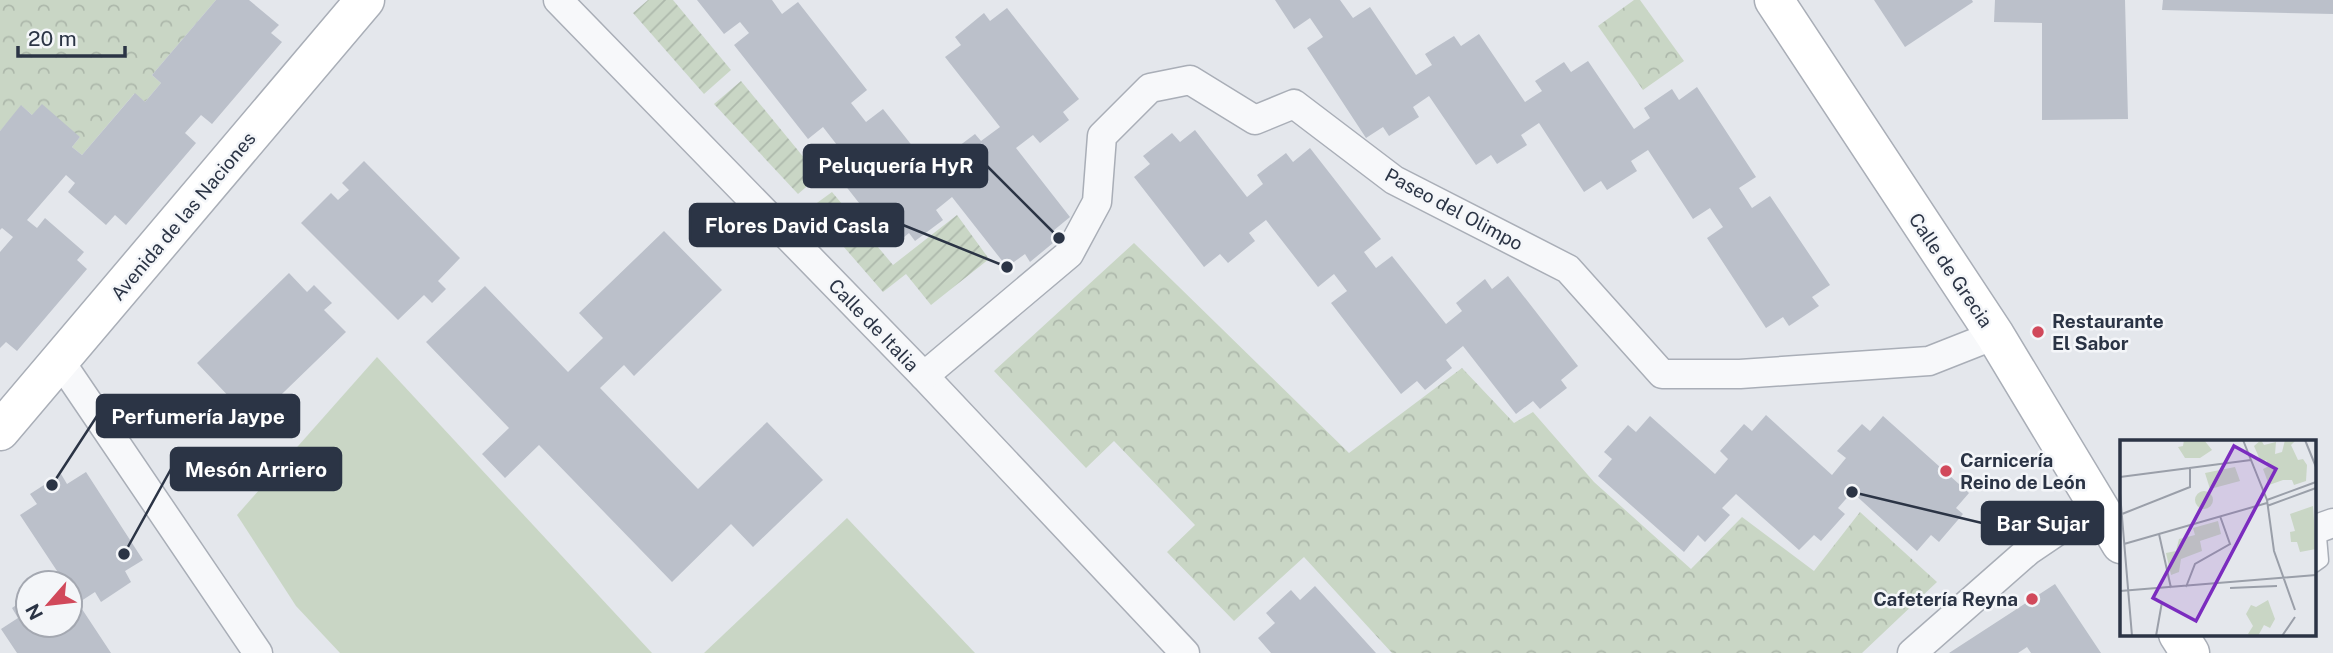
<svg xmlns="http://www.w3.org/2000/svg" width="2333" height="653" viewBox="0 0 2333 653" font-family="'Public Sans',sans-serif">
	<defs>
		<pattern id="park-crowns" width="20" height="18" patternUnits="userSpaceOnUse" patternTransform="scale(1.75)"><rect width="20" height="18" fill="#c9d6c5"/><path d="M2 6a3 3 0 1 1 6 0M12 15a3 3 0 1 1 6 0" fill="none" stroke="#adb8ab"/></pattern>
		<pattern id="garden-furrows" width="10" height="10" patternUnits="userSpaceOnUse" patternTransform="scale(1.75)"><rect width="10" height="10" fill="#c9d6c5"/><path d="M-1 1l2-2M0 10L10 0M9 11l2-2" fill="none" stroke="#adb8ab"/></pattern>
	</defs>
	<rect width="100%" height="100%" fill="#e4e7ec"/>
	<g fill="url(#park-crowns)">
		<polygon points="0,0 216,0 152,75 161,83 145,102 134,94 82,155 72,147 80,137 32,115 22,106 0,131"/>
		<polygon points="1634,0 1640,0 1684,61 1643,90 1598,26"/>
		<polygon points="1134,243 1349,453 1462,368 1514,423 1533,412 1594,482 1691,569 1742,517 1814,571 1860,512 1937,582 1862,653 1392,653 1304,557 1234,621 1167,552 1195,525 1114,441 1086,468 994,371"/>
	</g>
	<g fill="url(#garden-furrows)">
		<polygon points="648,0 673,0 731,70 704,94 633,13"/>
		<polygon points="741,81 819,176 798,194 714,104"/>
		<polygon points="832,192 893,265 957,215 989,259 931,305 906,274 883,292 810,208"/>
	</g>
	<g fill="#c9d6c5">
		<polygon points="377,357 652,653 340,653 296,606 237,515"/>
		<polygon points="847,518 975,653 704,653"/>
	</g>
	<g fill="#bbc0ca">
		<polygon points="216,0 249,0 279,25 271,33 282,42 212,124 201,115 185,133 196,143 126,225 115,215 106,225 68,192 75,183 66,175 27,220 37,228 45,218 84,252 77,260 87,269 17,351 6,342 0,348 0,252 13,237 2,228 0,230 0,131 21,105 32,115 42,104 80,137 72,147 82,155 135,93 145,102 161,83 152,75"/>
		<polygon points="697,0 772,0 782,14 798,2 867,90 851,103 866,122 883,109 937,177 954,164 947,155 975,134 981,141 1000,127 945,57 961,45 955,37 984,13 990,21 1007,8 1079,99 1063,112 1069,120 1040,143 1033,135 1016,148 1070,217 1053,231 1059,238 1030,262 1025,254 1007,267 952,197 936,210 943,220 915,241 909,233 893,246 822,156 837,145 823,127 808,139 734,45 749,33 740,22 724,34"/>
		<polygon points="1275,0 1340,0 1353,18 1370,7 1416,75 1432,65 1425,54 1454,36 1461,46 1479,34 1525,102 1542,91 1535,81 1564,62 1571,72 1588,61 1634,129 1650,118 1644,108 1672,89 1679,100 1697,87 1756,177 1739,188 1752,208 1770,196 1830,285 1812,297 1819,306 1789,326 1783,317 1766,328 1707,238 1723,227 1716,217 1710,208 1693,219 1648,150 1631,161 1637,171 1607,190 1601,181 1584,192 1539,123 1521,135 1527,145 1497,164 1491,155 1476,165 1429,96 1413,107 1419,117 1389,136 1383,127 1366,138 1307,48 1323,37 1310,18 1294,29"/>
		<polygon points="1874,0 1972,0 1973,2 1905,47"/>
		<polygon points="1995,0 2125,0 2128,119 2042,120 2042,23 1994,22"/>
		<polygon points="2163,0 2333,0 2333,14 2162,10"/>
		<polygon points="1195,130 1247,197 1263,184 1257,175 1286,153 1293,162 1310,148 1381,239 1364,252 1376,268 1392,256 1446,324 1462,311 1456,303 1485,279 1492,289 1508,276 1578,366 1561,380 1567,388 1540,409 1533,401 1516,414 1463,346 1446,360 1452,368 1425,390 1417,381 1401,394 1331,303 1347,291 1334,274 1318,287 1266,220 1249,233 1255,241 1228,263 1220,254 1204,267 1134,177 1150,164 1143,156 1172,133 1180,142"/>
		<polygon points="364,161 460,258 438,281 446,289 432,303 424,295 398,320 301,223 331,193 338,200 349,190 342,183"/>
		<polygon points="664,231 722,290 634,376 624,365 600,388 698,489 767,422 823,480 753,547 731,524 672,582 539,445 505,478 482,454 509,428 426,342 485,286 568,372 603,338 579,313"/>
		<polygon points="289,273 307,292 314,285 332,303 324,310 346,332 253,422 197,363"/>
		<polygon points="1766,415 1832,475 1846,458 1837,451 1862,424 1870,431 1883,416 1969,493 1956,508 1963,514 1939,542 1931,535 1917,551 1852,492 1838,508 1845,514 1821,541 1814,535 1799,550 1736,494 1722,508 1730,515 1705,542 1698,535 1684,552 1598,476 1612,459 1604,452 1628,425 1636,432 1650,416 1715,474 1728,459 1720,451 1744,424 1752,431"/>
		<polygon points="86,472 143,560 125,571 131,582 101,602 95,592 78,603 111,653 17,653 1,629 18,618 12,608 28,597 28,625 70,625 70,583 65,583 20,515 37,504 30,494 61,474 67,484"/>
		<polygon points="2055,584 2101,653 2031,653 2027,647 2018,653 1949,653"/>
		<polygon points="1315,586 1376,653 1271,653 1258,638 1275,623 1266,613 1291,590 1300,600"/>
	</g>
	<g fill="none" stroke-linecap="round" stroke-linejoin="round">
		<g stroke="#a9aeb7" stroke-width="17">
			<polyline id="lane" points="2314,565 2321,560 2318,525"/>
		</g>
		<g stroke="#a9aeb7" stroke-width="31">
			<g id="street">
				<polyline points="558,0 924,376 1185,653"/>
				<polyline points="60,361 258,653"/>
				<polyline points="924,376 1069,254 1097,202 1102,136 1150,88 1190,80 1255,120 1294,104 1394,180 1568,269 1662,374 1740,374 1929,361 1995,335"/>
				<polyline points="2319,528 2333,523"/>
				<polyline points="1912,653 2028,551 2096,505"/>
			</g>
		</g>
		<g stroke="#a9aeb7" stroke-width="41">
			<g id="secondary">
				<polyline points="1774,0 1995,335 2121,544"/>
				<polyline points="0,431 365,0"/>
				<polyline points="2178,634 2190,653"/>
			</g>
		</g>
		<use href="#lane" stroke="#f7f8fa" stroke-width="14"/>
		<use href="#street" stroke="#f7f8fa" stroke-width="28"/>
		<use href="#secondary" stroke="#fff" stroke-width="38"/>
	</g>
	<g fill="#d1495b" stroke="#f4f6f9" stroke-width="2.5">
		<circle cx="2038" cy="332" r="7"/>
		<circle cx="1946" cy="471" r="7"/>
		<circle cx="2032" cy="599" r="7"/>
	</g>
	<g text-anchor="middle" stroke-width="5" stroke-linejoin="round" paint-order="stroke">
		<g font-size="19" fill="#2b3445" stroke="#f4f6f9">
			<text transform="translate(1454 209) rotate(28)" y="7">Paseo del Olimpo</text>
			<text transform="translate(183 216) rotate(-50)" y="7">Avenida de las Naciones</text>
			<text transform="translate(1951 270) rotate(56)" y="7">Calle de Grecia</text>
			<text transform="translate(874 325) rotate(46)" y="7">Calle de Italia</text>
		</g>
		<g font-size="19" font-weight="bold" fill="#2b3445" stroke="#f4f6f9" text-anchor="start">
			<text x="2052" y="328">Restaurante<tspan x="2052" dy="22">El Sabor</tspan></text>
			<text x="1960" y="467">Carnicería<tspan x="1960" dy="22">Reino de León</tspan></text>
			<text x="2018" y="606" text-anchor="end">Cafetería Reyna</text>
		</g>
	</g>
	<g transform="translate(2120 440)">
		<rect width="196" height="196" fill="#e4e7ec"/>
		<path d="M64 0H84L92 10 80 18H65L58 7 63 6ZM141 0 144 5 156 2 155 14 162 12 165 0H176L171 5 178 20 183 19 187 25 186 41 174 45 172 40H163L149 45 143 29 149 26 146 20 141 22 134 6ZM193 66 196 109 180 112 177 102H171L170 92 175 91 170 74ZM98 81 101 94 80 101 82 111 61 119 59 132 51 135 46 113 56 111 59 99 75 95 73 88ZM148 160 155 179 150 188 144 185 138 196H132L128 194 133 186 126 174 131 165 136 167Z" fill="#c9d6c5"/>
		<path d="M115 27 120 41 90 49 85 33ZM75 60a9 9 0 1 1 18 0a9 9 0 1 1-18 0Z" fill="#c9d6c5"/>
		<path fill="none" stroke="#9a9fa9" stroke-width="2" d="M123 0 147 60 154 111 175 170M185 0 196 27M0 37 131 20M0 53 12 196M147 60 196 42M147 66 196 48M2 74 70 47V27M39 94 51 148M4 104 147 63M66 147 75 124 110 104 100 76M110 148 157 146M0 151 196 135M36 196 42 162M162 196 175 177"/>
		<path fill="#7b2cbf" fill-opacity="0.15" stroke="#7b2cbf" stroke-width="3.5" d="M114 6 156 29 76 181 33 158Z"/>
		<rect width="196" height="196" fill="none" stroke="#2b3445" stroke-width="3.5"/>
	</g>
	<path fill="none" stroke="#2b3445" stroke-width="2.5" d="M1059 238L987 166M1007 267L903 225M52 485L97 416M124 554L171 469M1852 492L1982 523"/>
	<g fill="#2b3445" stroke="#f4f6f9" stroke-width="2.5">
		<circle cx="1059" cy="238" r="7"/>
		<circle cx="1007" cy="267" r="7"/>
		<circle cx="52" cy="485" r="7"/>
		<circle cx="124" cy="554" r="7"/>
		<circle cx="1852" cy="492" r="7"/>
	</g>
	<g fill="#2b3445" stroke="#2b3445" stroke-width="2.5">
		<rect x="804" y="145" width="183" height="42" rx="7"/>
		<rect x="690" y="204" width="213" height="42" rx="7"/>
		<rect x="97" y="395" width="202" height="42" rx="7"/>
		<rect x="171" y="448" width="170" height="42" rx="7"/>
		<rect x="1982" y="502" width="121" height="42" rx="7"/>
	</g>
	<g font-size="21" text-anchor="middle" font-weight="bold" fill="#fff">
		<text x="896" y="173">Peluquería HyR</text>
		<text x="797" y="233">Flores David Casla</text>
		<text x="198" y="424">Perfumería Jaype</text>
		<text x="256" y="477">Mesón Arriero</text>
		<text x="2043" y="531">Bar Sujar</text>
	</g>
	<g transform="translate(49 604) rotate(242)"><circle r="33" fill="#f4f6f9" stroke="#a4a8b1" stroke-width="2"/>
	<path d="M0-5L12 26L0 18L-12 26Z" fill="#d1495b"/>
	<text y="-10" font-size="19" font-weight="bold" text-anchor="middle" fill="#2b3445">N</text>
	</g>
	<path d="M18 46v10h107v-10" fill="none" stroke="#2b3445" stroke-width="3.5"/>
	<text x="28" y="46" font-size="21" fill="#2b3445" stroke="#f4f6f9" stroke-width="5" paint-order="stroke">20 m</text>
</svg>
